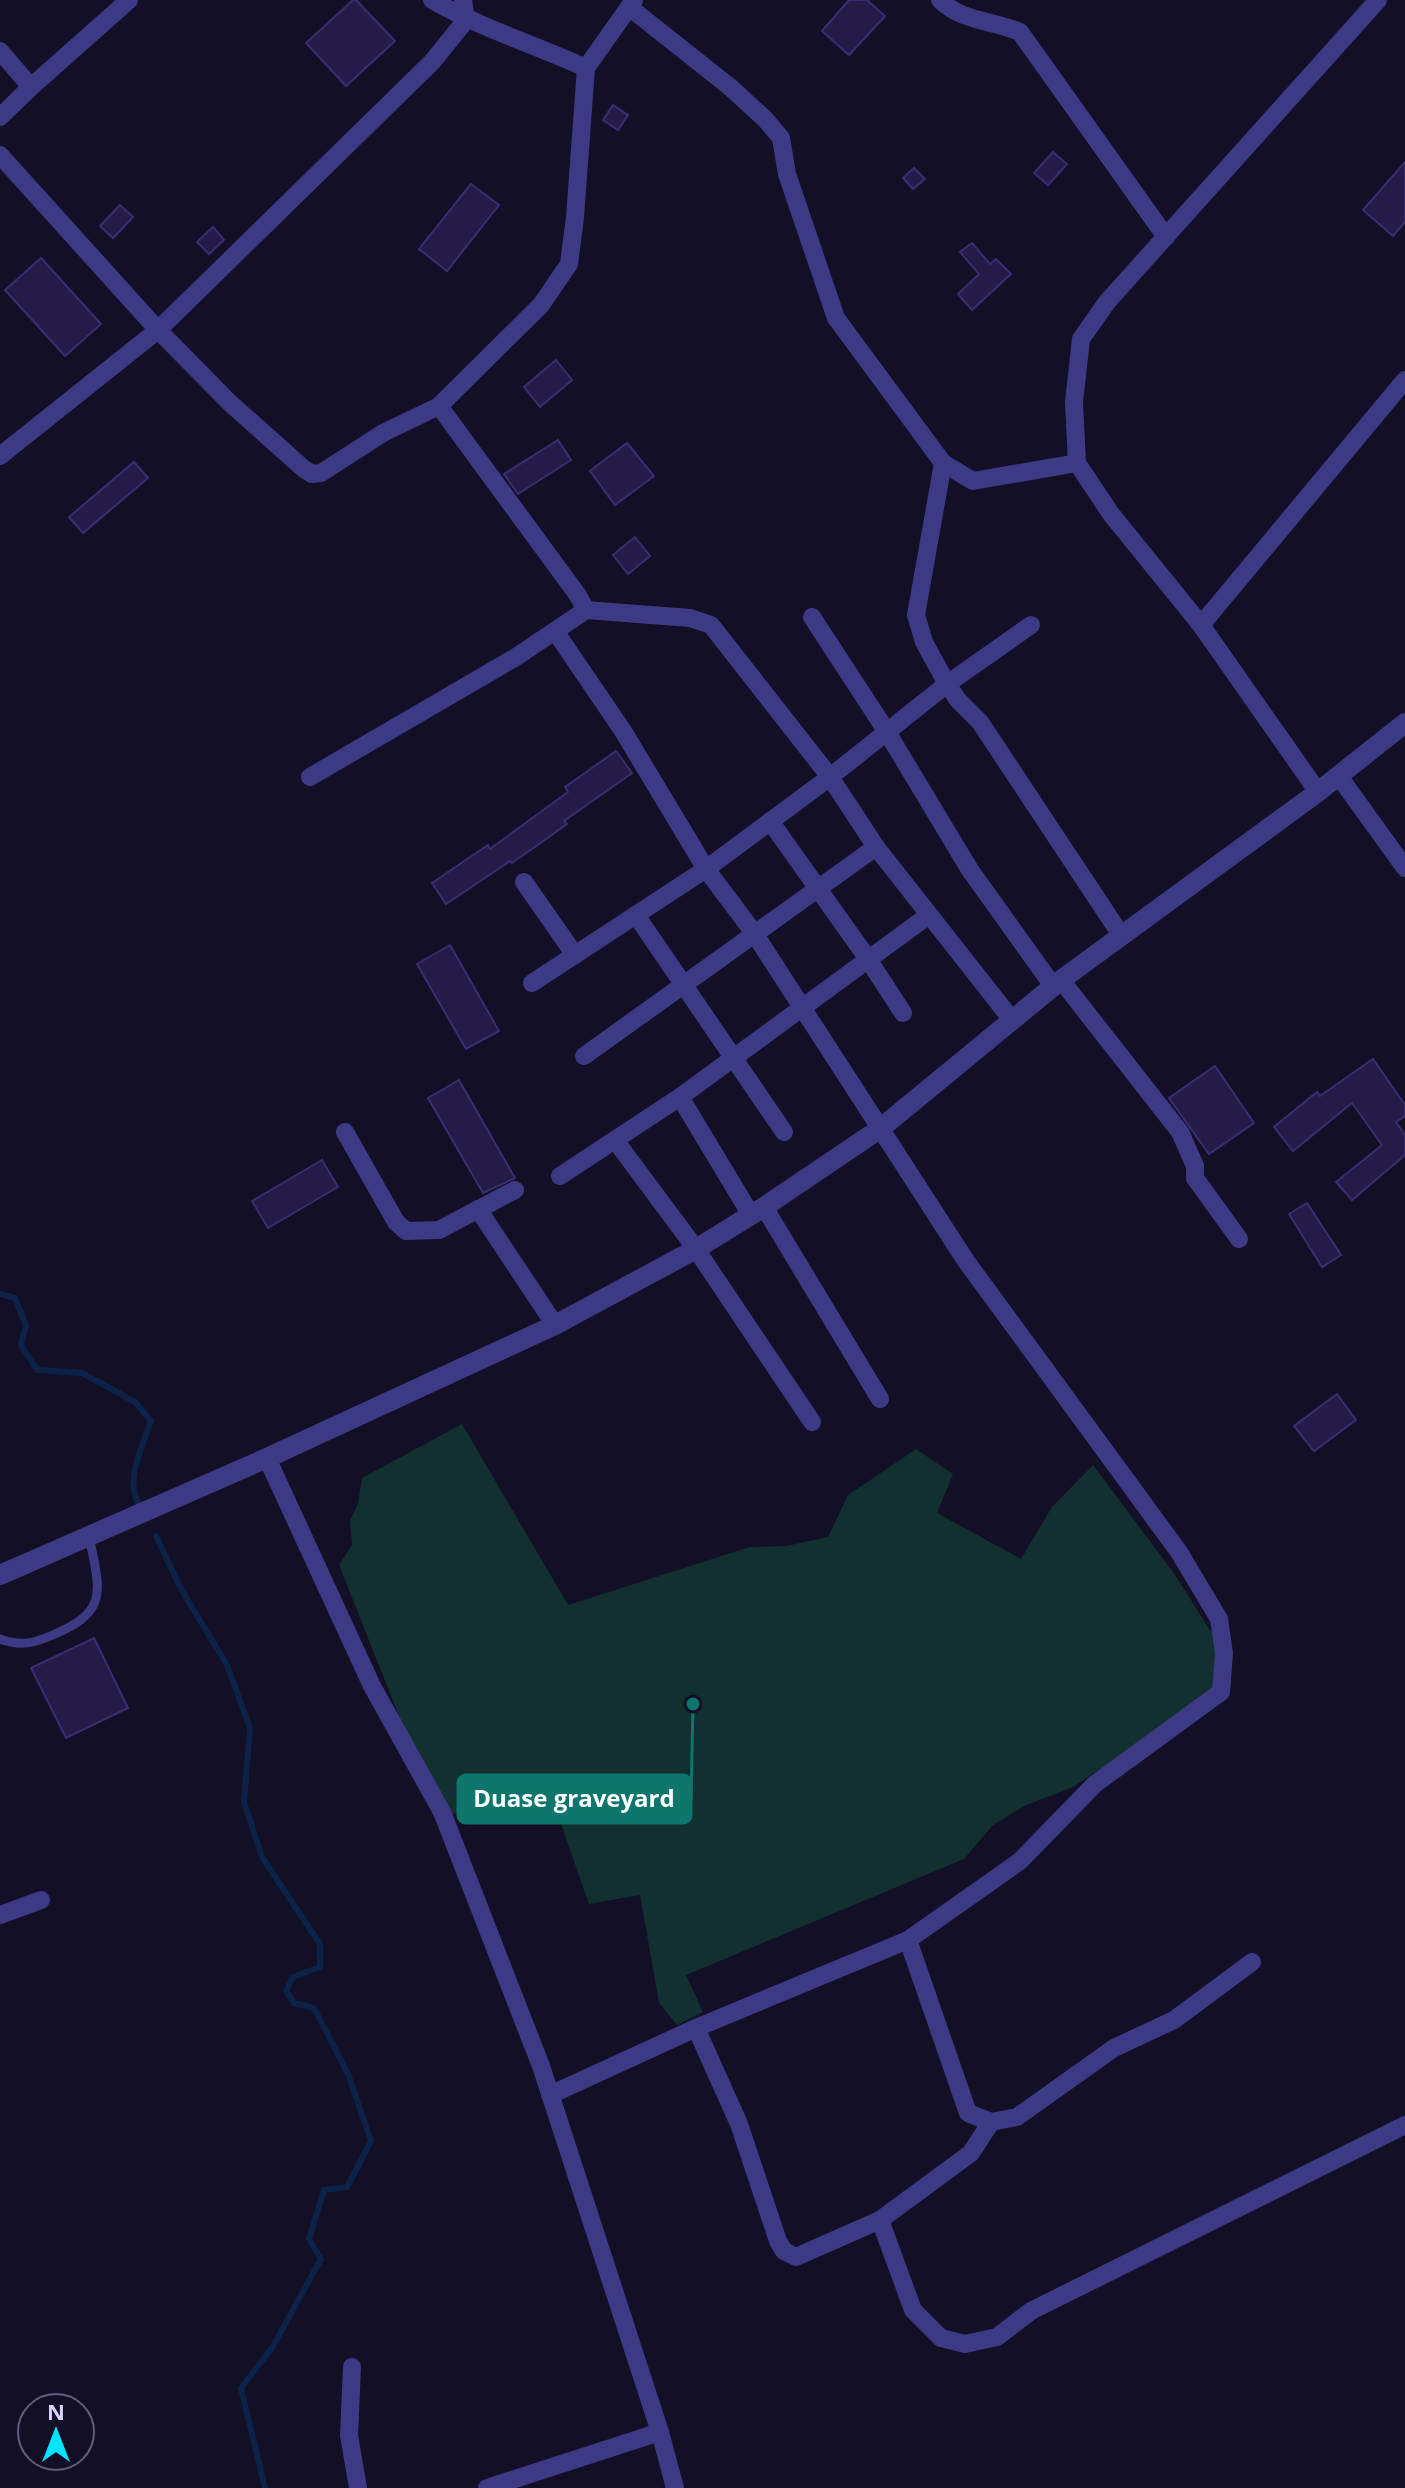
<svg xmlns="http://www.w3.org/2000/svg" width="1405" height="2488" viewBox="0 0 1405 2488" font-family="'Open Sans',sans-serif">
	<rect width="100%" height="100%" fill="#130f26"/>
	<polygon fill="#12302f" points="462,1424 568,1605 750,1547 786,1546 828,1537 848,1495 916,1449 953,1474 937,1513 1021,1559 1052,1507 1093,1465 1173,1572 1214,1636 1218,1684 1203,1700 1073,1787 1024,1806 993,1825 964,1859 686,1975 703,2012 677,2025 659,2003 640,1895 589,1904 546,1781 451,1815 407,1736 339,1565 352,1545 350,1521 358,1503 362,1478"/>
	<g fill="none" stroke-linecap="round" stroke-linejoin="round">
		<g stroke="#0c2248" stroke-width="6">
			<path d="M0 1294 15 1298 26 1325 21 1345 37 1370 82 1373 135 1402 151 1421C143 1445 124 1481 139 1504"/>
			<polyline points="156,1536 181,1589 227,1665 250,1728 244,1802 262,1857 320,1944 320,1967 293,1977 286,1991 294,2003 314,2008 348,2074 371,2141 347,2187 324,2190 309,2239 321,2259 272,2348 241,2388 265,2488"/>
		</g>
	</g>
	<g fill="#241b47" stroke="#3b2d73" stroke-width="2">
		<polygon points="353,0 356,0 395,41 346,86 306,43"/>
		<polygon points="849,0 867,0 885,16 849,55 822,31"/>
		<polygon points="613,105 628,115 618,130 603,120"/>
		<polygon points="1053,152 1067,164 1048,185 1034,173"/>
		<polygon points="1405,162 1405,222 1393,236 1363,210"/>
		<polygon points="914,168 925,179 913,189 903,178"/>
		<polygon points="471,184 499,205 447,271 419,249"/>
		<polygon points="120,205 133,217 113,238 100,226"/>
		<polygon points="213,227 224,240 209,254 197,242"/>
		<polygon points="972,243 990,264 996,259 1011,274 972,310 958,294 979,274 960,252"/>
		<polygon points="41,258 101,324 65,356 5,290"/>
		<polygon points="556,360 572,380 540,407 524,387"/>
		<polygon points="558,440 571,460 518,494 504,474"/>
		<polygon points="627,443 654,476 615,505 590,471"/>
		<polygon points="134,462 148,478 83,533 69,517"/>
		<polygon points="635,537 650,556 628,574 613,555"/>
		<polygon points="616,751 632,773 564,821 567,824 512,863 510,861 446,904 432,883 488,845 490,849 568,792 565,787"/>
		<polygon points="450,945 499,1031 466,1049 417,964"/>
		<polygon points="1373,1059 1405,1105 1405,1116 1396,1122 1405,1135 1405,1155 1352,1200 1336,1182 1382,1145 1352,1103 1293,1151 1274,1127 1317,1092 1320,1096"/>
		<polygon points="1215,1066 1254,1123 1209,1154 1169,1098"/>
		<polygon points="459,1080 515,1178 483,1193 428,1098"/>
		<polygon points="322,1160 338,1187 268,1228 252,1201"/>
		<polygon points="1307,1203 1341,1255 1322,1267 1289,1214"/>
		<polygon points="1337,1394 1356,1420 1314,1451 1294,1426"/>
		<polygon points="94,1638 128,1708 66,1738 31,1668"/>
	</g>
	<g fill="none" stroke-linecap="round" stroke-linejoin="round">
		<path stroke="#3d3a85" stroke-width="9" d="M0 1639C21 1647 35 1643 55 1634 112 1611 98 1586 89 1535"/>
		<g stroke="#3d3a85" stroke-width="18">
			<path d="M432 0C481 28 535 45 586 68"/>
			<path d="M940 0C962 22 993 20 1020 32L1166 237"/>
			<polyline points="629,7 730,87 765,119 781,138 787,174 836,318 943,463 973,481 1077,463"/>
			<polyline points="0,51 31,87 0,117"/>
			<polyline points="31,87 129,0"/>
			<polyline points="0,155 158,330 230,403 304,469 312,474 321,473 383,433 439,406 541,305 569,264 575,217 586,68 634,0"/>
			<polyline points="0,456 158,330 432,62 466,20 463,0"/>
			<polyline points="943,463 916,615 924,642 947,684 1031,625"/>
			<polyline points="586,610 690,618 711,625 830,777 876,847 1012,1020"/>
			<polyline points="812,617 887,732 970,870 1053,986"/>
			<polyline points="1201,625 1405,380"/>
			<polyline points="1338,775 1405,868"/>
			<polyline points="310,777 516,657 586,610 577,594 439,406"/>
			<polyline points="1318,792 1201,625 1111,514 1077,463 1074,402 1081,339 1107,302 1378,0"/>
			<polyline points="770,821 868,959 903,1013"/>
			<polyline points="524,882 575,955"/>
			<polyline points="636,915 784,1132"/>
			<polyline points="1061,980 1180,1132 1195,1166 1195,1178 1239,1239"/>
			<polyline points="532,983 706,869 830,777 947,684 958,700 980,722 1121,935"/>
			<polyline points="584,1056 876,847"/>
			<polyline points="680,1097 751,1215"/>
			<polyline points="345,1132 396,1222 406,1231 439,1230 515,1190"/>
			<polyline points="615,1140 696,1249 812,1422"/>
			<polyline points="560,1176 680,1097 929,915"/>
			<polyline points="764,1207 880,1399"/>
			<polyline points="478,1209 555,1325"/>
			<polyline points="267,1458 372,1686 442,1812 541,2066 660,2432 675,2488"/>
			<polyline points="0,1915 41,1900"/>
			<polyline points="908,1940 968,2113 991,2122 1017,2117 1114,2048 1174,2020 1252,1962"/>
			<polyline points="696,2028 739,2124 778,2241 784,2251 796,2257 880,2220 971,2153 991,2122"/>
			<polyline points="550,2095 696,2028 908,1940 1020,1861 1095,1784 1221,1692 1224,1653 1219,1619 1179,1552 966,1261 754,933 706,869 623,731 555,631"/>
			<polyline points="880,2220 913,2310 941,2338 965,2344 997,2337 1031,2311 1405,2125"/>
			<polyline points="352,2367 349,2435 358,2488"/>
			<polyline points="487,2488 660,2432"/>
		</g>
		<polyline stroke="#3d3a85" stroke-width="20" points="0,1575 267,1458 555,1325 696,1249 764,1207 881,1128 1061,980 1318,792 1405,723"/>
	</g>
	<path fill="none" stroke="#0f766e" stroke-width="3" d="M693 1704L691 1799"/>
	<circle fill="#0f766e" stroke="#130f26" stroke-width="3" cx="693" cy="1704" r="8"/>
	<rect fill="#0f766e" stroke="#0f766e" stroke-width="3" x="458" y="1775" width="233" height="48" rx="8"/>
	<g font-size="24" text-anchor="middle" font-weight="bold" fill="#fff">
		<text x="574" y="1807">Duase graveyard</text>
	</g>
	<g transform="translate(56 2432)"><circle r="38" fill="#130f26" stroke="#625e7d" stroke-width="2"/>
	<path d="M0-6L14 30L0 20L-14 30Z" fill="#00e5ff"/>
	<text y="-12" font-size="22" font-weight="bold" text-anchor="middle" fill="#d9d4ff">N</text>
	</g>
</svg>
